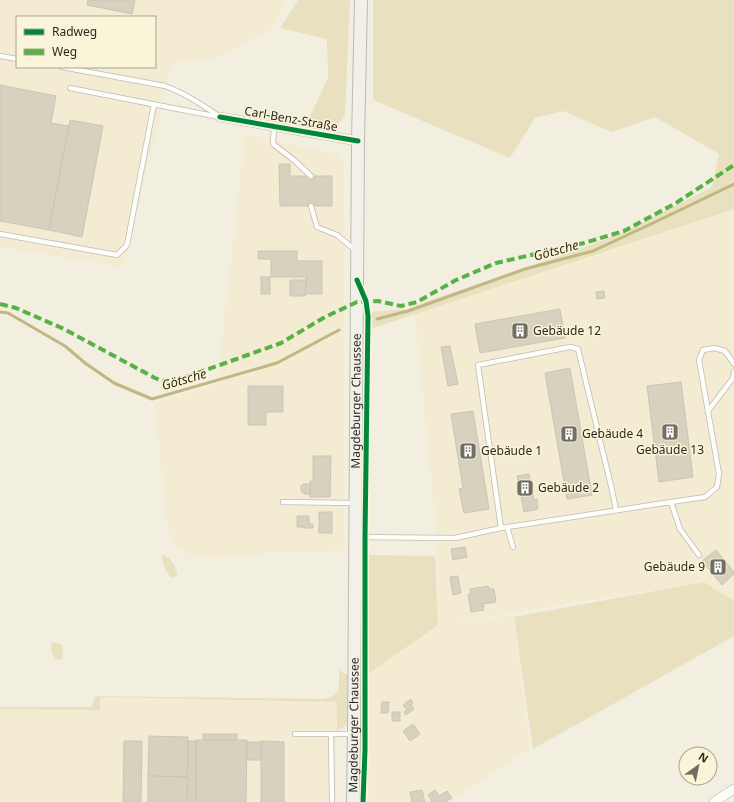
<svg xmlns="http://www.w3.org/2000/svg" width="734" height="802" viewBox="0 0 734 802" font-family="'Noto Sans',sans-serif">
	<rect width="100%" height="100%" fill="#f2efe0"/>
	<g fill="#f3ecd3" fill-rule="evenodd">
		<path d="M0 0H288L270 30 216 58 172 63 124 267 0 247ZM17 17H155V67H17Z"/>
		<polygon points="245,134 337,154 344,164 344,551 287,552 211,558 192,556 180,549 172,541 167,526 155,403 217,384"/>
		<polygon points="734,209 734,601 704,582 443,624 513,616 530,748 449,802 369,802 368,674 438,625 437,539 415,314"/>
		<polygon points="100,697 337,702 337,802 0,802 0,709 99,710"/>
	</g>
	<g fill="#e8e0bf">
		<path d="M298 0H350L345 114C337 133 323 129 306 125L328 78 327 39 280 28Z"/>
		<polygon points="373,0 734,0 734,209 373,328 370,312 408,309 431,300 574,251 624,232 712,187 719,154 655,117 612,132 563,111 535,118 510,158 373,100"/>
		<path d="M162 554C171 557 177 567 177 576L172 578C165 572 162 563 162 554Z"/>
		<polygon points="368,555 435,556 438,625 368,674"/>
		<polygon points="704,582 734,601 734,636 533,749 514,617"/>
		<path d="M53 643C56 643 61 643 63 646L62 658 61 660 56 659 52 653 51 644Z"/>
		<path d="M339 670 348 676V721C346 726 342 728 337 731V702L100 697V710L0 709V707H91L93 704 94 697 97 696 320 699C342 697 339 689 339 670Z"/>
	</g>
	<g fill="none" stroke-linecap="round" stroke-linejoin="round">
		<g stroke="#c2b683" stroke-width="3">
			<polyline points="0,312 8,313 65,346 85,363 114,383 152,399 277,363 339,330"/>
			<polyline points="377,319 408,311 525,269 593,251 651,224 734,184"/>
		</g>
	</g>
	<g fill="#d7d2be" stroke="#c8c5b9">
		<polygon points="88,0 135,0 132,14 87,5"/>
		<polygon points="0,85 56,96 51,123 69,126 49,230 0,221"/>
		<polygon points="70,120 103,126 82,237 49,230"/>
		<polygon points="279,164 290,164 290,176 332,176 332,206 280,206"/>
		<polygon points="258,251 297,251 297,261 322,261 322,294 305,294 306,277 271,277 271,259 258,259"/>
		<rect x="261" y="277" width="9" height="17"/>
		<polygon points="290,280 306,280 305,296 290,296"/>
		<polygon points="604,291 605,298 597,299 596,292"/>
		<polygon points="560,309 565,338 480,353 475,324"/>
		<polygon points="450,346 458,384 448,386 441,347"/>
		<polygon points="570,368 592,495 567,499 545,373"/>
		<polygon points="681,382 693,477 659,482 647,386"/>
		<polygon points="248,386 283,386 283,412 266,412 266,425 248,425"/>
		<polygon points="473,411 489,509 464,513 459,489 463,488 451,414"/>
		<polygon points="313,456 331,456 330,497 310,497 310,481 313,481"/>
		<polygon points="529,474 534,500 537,499 538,509 524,512 517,476"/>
		<polygon points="304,484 310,484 310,494 304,494 301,491 301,486"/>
		<rect x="319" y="512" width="13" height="21"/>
		<polygon points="297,516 309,516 309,524 313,524 313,528 303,528 303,527 297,527"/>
		<polygon points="465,547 467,557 453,560 451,549"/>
		<polygon points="716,550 734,572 734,574 722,585 702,561"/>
		<polygon points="458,576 461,593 453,595 450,577"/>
		<polygon points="488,586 489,589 494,589 496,602 483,604 484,610 471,612 468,594 471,594 470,589"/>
		<polygon points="411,699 413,703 411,705 414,709 406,715 404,712 407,710 403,705"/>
		<polygon points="382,702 389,702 388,713 381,713"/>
		<rect x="392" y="712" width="8" height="9"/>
		<polygon points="413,724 420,734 410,741 403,731"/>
		<rect x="203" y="734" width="34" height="6"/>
		<polygon points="149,736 188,737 188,777 148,776"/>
		<polygon points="196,740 247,740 246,802 196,802"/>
		<polygon points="124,741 142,741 141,802 123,802"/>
		<polygon points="188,741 196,741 196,802 187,802"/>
		<polygon points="261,741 284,742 284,802 261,802"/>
		<rect x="247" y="742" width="14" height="18"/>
		<polygon points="148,776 188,777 187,802 148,802"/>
		<polygon points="422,790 425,802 412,802 410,792"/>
		<polygon points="435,790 439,796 447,791 452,798 445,802 430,802 432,801 428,795"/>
	</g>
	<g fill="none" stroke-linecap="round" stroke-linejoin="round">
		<g stroke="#bdbbaf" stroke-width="6">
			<g id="service">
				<polyline points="0,56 17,59"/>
				<path d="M62 67 165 86C185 93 203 105 220 117"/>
				<polyline points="70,88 219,117"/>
				<polyline points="274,127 273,144 294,160 311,176"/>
				<polyline points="311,206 317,227 337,235 355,250"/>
				<polyline points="0,234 117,255 127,245 154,104"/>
				<polyline points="708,411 733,378 734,372"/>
				<polyline points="283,502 355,503"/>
				<polyline points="671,502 705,497 717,487 719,474 699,360 703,350 714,348 725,351 734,364"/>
				<polyline points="507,527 513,547"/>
				<polyline points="501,528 478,365 570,347 578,349 612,490 616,510"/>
				<polyline points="356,537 455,538 501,528 671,502 680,529 699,555"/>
				<polyline points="295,734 354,734"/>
				<polyline points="331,734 332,802"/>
			</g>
		</g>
		<g stroke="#bdbbaf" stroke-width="10">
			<g id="minor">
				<polyline points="220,117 358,141"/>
				<polyline points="714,802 734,789"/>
			</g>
		</g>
		<g stroke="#bdbbaf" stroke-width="14">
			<g id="secondary">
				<path id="s1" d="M353 802 354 734 358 141 361 0"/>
			</g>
		</g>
		<use href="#service" stroke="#fdfdfa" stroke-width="4.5"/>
		<use href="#minor" stroke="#fdfdfa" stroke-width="9"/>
		<use href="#secondary" stroke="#f1f0e9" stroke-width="12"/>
		<polyline stroke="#56b245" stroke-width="4" stroke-dasharray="8 4" stroke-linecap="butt" points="0,304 16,308 64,329 155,378 163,381 178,380 281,343 325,317 357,302 378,301 401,306 417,302 456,280 496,263 584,243 624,231 676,203 734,165"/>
		<g stroke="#faf4d8" stroke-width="8">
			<g id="cycleway">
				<polyline points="220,117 358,141"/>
				<polyline points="357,280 366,301 368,316 365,537 365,750 363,802"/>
			</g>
		</g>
		<use href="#cycleway" stroke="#00873e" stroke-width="5"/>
	</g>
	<defs>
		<g id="building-square" transform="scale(0.9)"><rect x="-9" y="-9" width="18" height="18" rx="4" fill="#716e62" stroke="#faf4d8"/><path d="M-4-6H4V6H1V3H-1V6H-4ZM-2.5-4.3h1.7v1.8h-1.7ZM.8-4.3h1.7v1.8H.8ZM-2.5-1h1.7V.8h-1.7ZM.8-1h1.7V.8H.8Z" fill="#fff"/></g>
	</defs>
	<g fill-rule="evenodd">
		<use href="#building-square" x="520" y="331"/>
		<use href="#building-square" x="670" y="432"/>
		<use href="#building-square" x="569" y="434"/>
		<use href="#building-square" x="468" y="451"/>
		<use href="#building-square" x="525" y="488"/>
		<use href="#building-square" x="718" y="567"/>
	</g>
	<g text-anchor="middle" stroke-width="3" stroke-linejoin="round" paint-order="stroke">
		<g font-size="12" fill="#2b291e" stroke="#faf4d8">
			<text transform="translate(291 119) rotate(10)" y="4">Carl-Benz-Straße</text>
			<text dy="4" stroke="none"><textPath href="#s1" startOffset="401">Magdeburger Chaussee</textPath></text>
			<text dy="4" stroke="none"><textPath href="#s1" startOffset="77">Magdeburger Chaussee</textPath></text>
		</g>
		<g font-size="12" fill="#2b291e" stroke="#faf4d8" text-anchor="start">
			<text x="533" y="335">Gebäude 12</text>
			<text x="582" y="438">Gebäude 4</text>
			<text x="670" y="454" text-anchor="middle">Gebäude 13</text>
			<text x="481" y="455">Gebäude 1</text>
			<text x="538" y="492">Gebäude 2</text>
			<text x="705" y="571" text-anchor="end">Gebäude 9</text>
		</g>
		<g font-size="13" font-style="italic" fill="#362f10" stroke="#faf4d8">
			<text transform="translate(556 250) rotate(-15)" y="5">Götsche</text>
			<text transform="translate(184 379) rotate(-16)" y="5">Götsche</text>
		</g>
	</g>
	<rect x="16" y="16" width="140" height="52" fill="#faf4d8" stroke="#a7a38e"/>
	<rect x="24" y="29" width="20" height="6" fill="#00873e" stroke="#a7a38e"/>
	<text x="52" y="36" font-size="12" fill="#2b291e">Radweg</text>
	<rect x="24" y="49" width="20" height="6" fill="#56b245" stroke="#a7a38e"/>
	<text x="52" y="56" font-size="12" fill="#2b291e">Weg</text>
	<g transform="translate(698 766) rotate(33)"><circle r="19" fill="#faf4d8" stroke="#a7a38e"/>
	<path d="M0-3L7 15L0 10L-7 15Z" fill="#716e62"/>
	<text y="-6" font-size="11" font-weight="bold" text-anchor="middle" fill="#2b291e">N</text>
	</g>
</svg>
